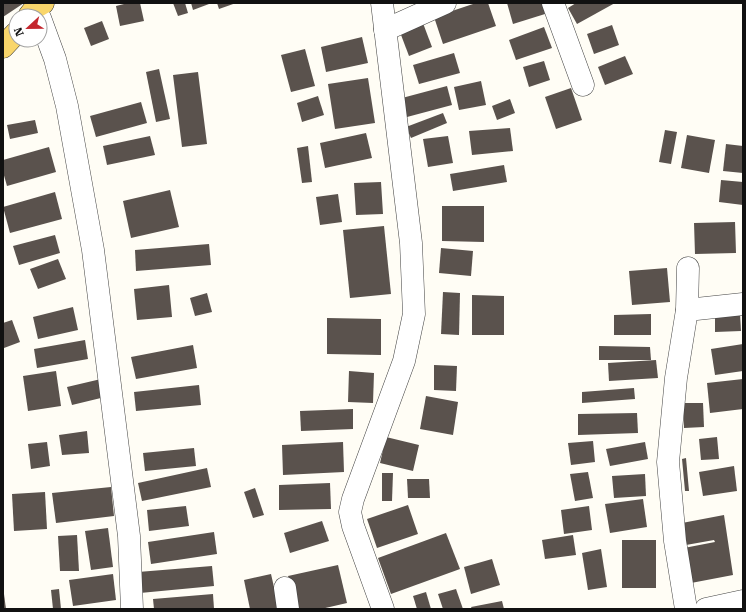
<svg xmlns="http://www.w3.org/2000/svg" width="746" height="612" viewBox="0 0 746 612" font-family="'Roboto Serif',serif">
	<rect width="100%" height="100%" fill="#fffdf5"/>
	<g fill="#5a524d">
		<polygon points="3,3 24,3 3,17"/>
		<polygon points="128,3 140,3 144,21 120,26 116,6"/>
		<polygon points="173,3 185,3 188,13 178,16"/>
		<polygon points="191,3 209,3 209,4 193,10"/>
		<polygon points="217,3 236,3 219,9"/>
		<polygon points="476,3 488,3 496,26 443,44 434,17"/>
		<polygon points="507,3 542,3 545,14 513,24"/>
		<polygon points="576,3 615,3 577,24 568,8"/>
		<polygon points="421,18 432,47 409,56 398,27"/>
		<polygon points="102,21 109,39 91,46 84,28"/>
		<polygon points="612,25 619,45 594,54 587,34"/>
		<polygon points="544,27 552,48 516,60 509,40"/>
		<polygon points="362,37 368,63 326,72 321,47"/>
		<polygon points="305,49 315,86 291,92 281,55"/>
		<polygon points="454,53 460,73 419,84 413,65"/>
		<polygon points="625,56 633,74 605,85 598,67"/>
		<polygon points="544,61 550,80 529,87 523,67"/>
		<polygon points="159,69 170,119 156,122 146,72"/>
		<polygon points="198,72 207,144 182,147 173,75"/>
		<polygon points="368,78 375,123 335,129 328,84"/>
		<polygon points="481,81 486,105 459,110 454,87"/>
		<polygon points="447,86 452,105 407,117 402,98"/>
		<polygon points="571,88 582,120 556,129 545,97"/>
		<polygon points="318,96 324,115 302,122 297,103"/>
		<polygon points="510,99 515,113 497,120 492,106"/>
		<polygon points="141,102 147,123 96,137 90,116"/>
		<polygon points="443,113 447,123 411,138 406,127"/>
		<polygon points="35,120 38,133 10,139 7,125"/>
		<polygon points="510,128 513,151 472,155 469,131"/>
		<polygon points="665,130 677,132 671,164 659,162"/>
		<polygon points="366,133 372,158 325,168 320,143"/>
		<polygon points="687,135 715,140 709,173 681,168"/>
		<polygon points="150,136 155,155 107,165 103,146"/>
		<polygon points="448,136 453,163 428,167 423,139"/>
		<polygon points="726,144 743,146 743,173 723,171"/>
		<polygon points="308,146 312,182 302,183 297,148"/>
		<polygon points="49,147 56,172 7,186 3,172 3,160"/>
		<polygon points="504,165 507,182 453,191 450,174"/>
		<polygon points="721,180 743,182 743,205 719,202"/>
		<polygon points="381,182 383,214 356,215 354,183"/>
		<polygon points="170,190 179,227 131,238 123,201"/>
		<polygon points="55,192 62,219 10,233 3,207"/>
		<polygon points="338,194 342,222 320,225 316,197"/>
		<polygon points="442,206 484,206 484,242 442,241"/>
		<polygon points="735,222 736,253 695,254 694,223"/>
		<polygon points="384,226 391,294 350,298 343,230"/>
		<polygon points="55,235 60,253 19,265 13,246"/>
		<polygon points="209,244 211,265 136,271 135,250"/>
		<polygon points="441,248 473,251 471,276 439,273"/>
		<polygon points="58,259 66,279 38,289 30,269"/>
		<polygon points="667,268 670,302 632,305 629,271"/>
		<polygon points="169,285 172,317 137,320 134,289"/>
		<polygon points="443,292 460,293 459,335 441,334"/>
		<polygon points="207,293 212,312 195,316 190,298"/>
		<polygon points="472,295 504,296 504,335 472,335"/>
		<polygon points="73,307 78,330 38,339 33,317"/>
		<polygon points="740,313 741,331 715,332 715,314"/>
		<polygon points="651,314 651,335 614,335 614,315"/>
		<polygon points="327,318 381,319 381,355 327,354"/>
		<polygon points="12,320 20,342 4,348 3,323"/>
		<polygon points="85,340 88,359 37,368 34,349"/>
		<polygon points="743,344 743,371 715,375 711,349"/>
		<polygon points="193,345 197,368 136,379 131,357"/>
		<polygon points="599,346 650,347 651,360 599,360"/>
		<polygon points="656,360 658,378 609,381 608,363"/>
		<polygon points="434,365 457,366 456,391 434,390"/>
		<polygon points="56,371 61,406 28,411 23,376"/>
		<polygon points="349,371 374,373 373,403 348,402"/>
		<polygon points="101,379 105,397 72,405 67,387"/>
		<polygon points="743,379 743,409 710,413 707,383"/>
		<polygon points="199,385 201,405 136,411 134,392"/>
		<polygon points="634,388 635,399 582,403 582,392"/>
		<polygon points="426,396 458,402 453,435 420,429"/>
		<polygon points="683,403 703,403 704,427 684,428"/>
		<polygon points="353,409 353,429 301,431 300,411"/>
		<polygon points="637,413 638,433 578,435 578,414"/>
		<polygon points="87,431 89,453 62,455 59,435"/>
		<polygon points="386,437 419,445 413,471 380,463"/>
		<polygon points="717,437 719,459 701,460 699,439"/>
		<polygon points="593,441 595,462 571,465 568,443"/>
		<polygon points="47,442 50,466 31,469 28,444"/>
		<polygon points="343,442 344,472 283,475 282,445"/>
		<polygon points="645,442 648,459 610,466 606,449"/>
		<polygon points="194,448 196,466 145,471 143,453"/>
		<polygon points="686,458 689,491 685,491 682,459"/>
		<polygon points="734,466 737,491 703,496 699,472"/>
		<polygon points="207,468 211,487 142,501 138,483"/>
		<polygon points="588,472 593,498 575,501 570,474"/>
		<polygon points="382,473 393,473 392,501 382,501"/>
		<polygon points="645,474 646,496 614,498 612,476"/>
		<polygon points="407,479 429,479 430,498 408,498"/>
		<polygon points="330,483 331,509 279,510 279,485"/>
		<polygon points="111,487 114,516 56,523 52,493"/>
		<polygon points="255,488 264,515 253,518 244,492"/>
		<polygon points="45,492 47,529 14,531 12,494"/>
		<polygon points="643,499 647,527 610,533 605,504"/>
		<polygon points="408,505 418,534 377,548 367,519"/>
		<polygon points="186,506 189,526 149,531 147,510"/>
		<polygon points="589,506 592,530 564,534 561,510"/>
		<polygon points="724,515 733,575 691,583 684,548 715,542 714,540 686,545 682,523"/>
		<polygon points="322,521 329,541 290,553 284,533"/>
		<polygon points="108,528 113,567 91,570 85,531"/>
		<polygon points="214,532 217,554 151,564 148,542"/>
		<polygon points="446,533 460,569 391,594 378,558"/>
		<polygon points="77,535 79,571 60,571 58,536"/>
		<polygon points="573,535 576,555 545,559 542,540"/>
		<rect x="622" y="540" width="34" height="48"/>
		<polygon points="601,549 607,587 588,590 582,553"/>
		<polygon points="492,559 500,585 471,594 464,567"/>
		<polygon points="338,565 347,603 321,609 296,609 288,576"/>
		<polygon points="212,566 214,586 140,593 138,572"/>
		<polygon points="113,574 116,600 73,606 69,580"/>
		<polygon points="271,574 279,609 250,609 244,580"/>
		<polygon points="59,589 61,609 53,609 51,590"/>
		<polygon points="456,589 463,609 443,609 438,594"/>
		<polygon points="426,592 431,609 417,609 413,596"/>
		<polygon points="4,594 6,609 3,609 3,595"/>
		<polygon points="213,594 214,609 154,609 153,599"/>
		<polygon points="502,601 504,609 472,609 471,607"/>
	</g>
	<g fill="none" stroke-linecap="round" stroke-linejoin="round">
		<g stroke="#444" stroke-width="23">
			<g id="minor">
				<polyline points="382,3 411,243 414,314 404,361 353,499 350,512 353,526 383,609"/>
				<polyline points="553,3 583,85"/>
				<polyline points="40,18 55,59 67,106 93,250 129,536 132,609"/>
				<polyline points="385,30 445,3"/>
				<polyline points="687,310 743,304"/>
				<polyline points="285,588 288,609"/>
				<polyline points="686,609 675,541 668,462 676,378 687,310 688,268"/>
				<polyline points="706,609 743,601"/>
			</g>
		</g>
		<g stroke="#222" stroke-width="23">
			<g id="major">
				<polyline points="29,16 36,7 43,3"/>
				<polyline points="3,47 16,33"/>
			</g>
		</g>
		<use href="#minor" stroke="#fff" stroke-width="22"/>
		<use href="#major" stroke="#f9d66b" stroke-width="22"/>
	</g>
	<rect width="746" height="612" fill="none" stroke="#111111" stroke-width="8"/>
	<g transform="translate(28 28) rotate(248)"><circle r="19" fill="#ffffff" stroke="#a0a0a0"/>
	<path d="M0-3L7 15L0 10L-7 15Z" fill="#c4262e"/>
	<text y="-6" font-size="11" font-weight="bold" text-anchor="middle" fill="#111111">N</text>
	</g>
</svg>
